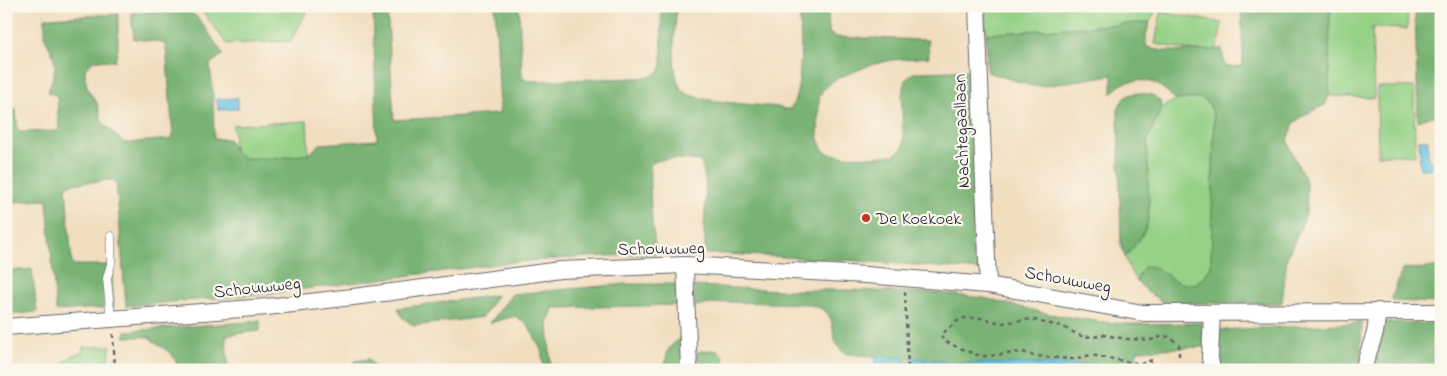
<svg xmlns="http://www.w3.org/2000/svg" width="1447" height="376" viewBox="0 0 1447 376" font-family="'Indie Flower',sans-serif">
	<rect width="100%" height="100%" fill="#fbf7ec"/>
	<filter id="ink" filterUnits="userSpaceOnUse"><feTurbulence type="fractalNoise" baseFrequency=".02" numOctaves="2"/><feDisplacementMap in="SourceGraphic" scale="10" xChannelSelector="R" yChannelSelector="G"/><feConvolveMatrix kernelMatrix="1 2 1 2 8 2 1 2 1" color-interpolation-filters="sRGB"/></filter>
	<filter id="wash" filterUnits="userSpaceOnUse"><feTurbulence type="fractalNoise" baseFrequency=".0096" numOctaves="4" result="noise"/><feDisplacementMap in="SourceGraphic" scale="20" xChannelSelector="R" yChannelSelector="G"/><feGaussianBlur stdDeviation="1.12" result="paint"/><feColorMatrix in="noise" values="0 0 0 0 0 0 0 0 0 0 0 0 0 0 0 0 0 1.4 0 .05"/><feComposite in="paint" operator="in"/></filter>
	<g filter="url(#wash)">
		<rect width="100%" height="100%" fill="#f1debf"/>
		<g fill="#95d186" stroke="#5c7a60">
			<polygon points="220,6 310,6 291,41 227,44 199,7"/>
			<polygon points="984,6 1158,6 1150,22 986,34"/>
			<polygon points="1330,6 1408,6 1407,29 1372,28 1374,98 1329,96"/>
			<polygon points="1161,12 1222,23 1216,55 1155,44"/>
			<polygon points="1377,87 1414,87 1415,155 1378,155"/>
			<path d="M1203 98C1212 105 1213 111 1214 121L1211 267C1208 271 1205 276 1201 280 1186 293 1168 277 1157 268L1139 274 1137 282 1131 272 1125 257 1140 239 1147 225 1149 210 1147 141 1162 107 1176 100Z"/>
			<polygon points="307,121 309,157 235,161 233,125"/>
			<path d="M111 346 107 367 105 370H59C64 359 71 355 82 353L83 347Z"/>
			<polygon points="881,360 1061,370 882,370"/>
		</g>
		<g fill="#78b373" stroke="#4d6a57">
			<path d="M373 6H387L394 120 499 114 500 107 495 6H519L522 77 527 81 637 78C649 76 656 78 662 66L661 6H677C675 24 669 81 684 92 696 102 760 105 778 107L785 109H790C804 93 801 28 799 6H828L829 33 836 37 928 40 929 57 892 60 870 65 834 80 822 91 819 99 818 136 822 149 827 153 843 156 875 157 894 155 903 148C906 129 893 81 914 73 917 72 919 72 922 72L975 70 980 270 860 261 726 254H706C705 245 704 236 704 227 705 208 709 178 700 161 686 160 661 155 650 165 649 195 652 225 656 254L585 257 514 262 265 294 126 306 116 181 111 180 71 184 66 188 72 265H111L114 307 56 311 47 200 9 202 7 217 6 218V108L16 109 18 132 59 131 57 96 48 92 54 74 55 64 53 55 45 38V18L118 14V48L115 61 94 60 85 70V78L88 90 97 103 102 122 122 141 126 143 170 139 173 137 166 47 162 42 134 39 131 13C144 13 181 8 191 13 201 17 215 44 223 54L210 64 213 99 214 139H228L233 145 234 151 244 158H278L309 154 320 144 377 140Z"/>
			<path d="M1241 6H1330L1329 96 1325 105 1304 115 1294 123 1288 140 1290 149 1305 178 1307 190 1306 213 1302 225 1287 257 1282 303H1164L1152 295 1137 282 1139 274 1145 266C1163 265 1169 283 1187 284 1187 284 1194 284 1195 284 1202 281 1207 272 1211 267L1214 121C1210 92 1201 98 1176 100 1171 96 1167 91 1161 87 1148 77 1120 78 1112 94V75L1044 86H1032L987 72 986 34 1150 22 1146 35V46C1162 55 1202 50 1222 49L1225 67 1242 66 1243 57Z"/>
			<polygon points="1415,6 1441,6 1441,117 1433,116 1418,121"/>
			<path d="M1139 93 1153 95 1160 101 1162 107 1147 141 1149 210 1147 225 1140 239 1125 257 1121 245 1118 109C1122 98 1127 94 1139 93Z"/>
			<path d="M1441 265V303L1393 301 1392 297 1403 268C1416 269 1428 269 1441 265Z"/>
			<polygon points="32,269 37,312 6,315 6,271"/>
			<polygon points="625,284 675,284 679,286 680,305 553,308 548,325 551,370 544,370 541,350 535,338 527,324 515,316 490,323 512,294"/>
			<path d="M694 286 780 290H848L936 293 984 298 1049 314 1103 322 1130 324 1202 323 1204 347 1137 350 1136 370H1117L1115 368 960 363 847 354C828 344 838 324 826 312 821 307 813 306 807 304L729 302 695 306Z"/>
			<polygon points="497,295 483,317 414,326 402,317 398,308"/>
			<path d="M260 321V331L226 335 228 370H209V368L179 370C173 348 163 351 149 337H124L126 331Z"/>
			<polygon points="1379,322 1441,324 1441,370 1392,370 1378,367 1377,370 1371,370"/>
			<polygon points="1362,323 1360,370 1218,370 1220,330"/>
			<path d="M682 337 684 370H666C666 351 666 348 682 337Z"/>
			<polygon points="709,350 718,351 724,356 724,370 697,370 697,352"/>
			<polygon points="369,359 376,370 356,370 354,361"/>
		</g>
		<g fill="#61c1e0" stroke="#42728e">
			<polygon points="238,98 238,109 218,110 217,99"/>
			<polygon points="1419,140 1428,140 1428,158 1429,161 1432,161 1432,169 1420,169"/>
			<polygon points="876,356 905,358 905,363 883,362 883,370 875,370"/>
			<polygon points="913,358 960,363 1096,365 1115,368 1117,370 952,370 918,365 913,363"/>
		</g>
	</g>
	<g filter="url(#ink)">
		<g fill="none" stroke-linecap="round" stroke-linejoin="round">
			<g stroke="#6a6469" stroke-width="9">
				<polyline id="lane" points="111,320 107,278 111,264 111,236"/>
			</g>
			<g stroke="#6a6469" stroke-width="18">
				<g id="street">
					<polyline points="977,6 988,285"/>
					<polyline points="685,265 689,370"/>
					<polyline points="6,327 267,307 361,296 560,270 685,265 866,275 988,285 1143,313 1441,312"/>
					<polyline points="1212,370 1210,358 1212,313"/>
					<polyline points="1365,370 1365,363 1375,333 1378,311"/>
				</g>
			</g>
			<g stroke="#6a6469" stroke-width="2.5" stroke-dasharray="4 4" stroke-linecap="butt">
				<polyline points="905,292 908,370"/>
				<polyline points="113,334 115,370"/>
				<polyline points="1152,360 1141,364 1091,355 1073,359 1034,356 1023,352 1012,353 988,356 980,356 957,347 943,340 941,335 956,322 964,318 981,318 1002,323 1031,319 1045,323 1061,326 1081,336 1093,337 1104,335 1127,339 1151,340 1163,336 1170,337 1179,345 1179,359"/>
				<polyline points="1146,370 1151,362"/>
			</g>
			<use href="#lane" stroke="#fff" stroke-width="8"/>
			<use href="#street" stroke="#fff" stroke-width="16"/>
		</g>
	</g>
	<circle fill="#c8321e" stroke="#fbf7ec" stroke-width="2" cx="866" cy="218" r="5"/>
	<g text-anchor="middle" stroke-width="4.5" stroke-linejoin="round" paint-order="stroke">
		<g font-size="18" fill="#22223b" stroke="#fbf7ec">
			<text transform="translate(961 131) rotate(-92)" y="6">Nachtegaallaan</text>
			<text transform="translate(661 248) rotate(-1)" y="6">Schouwweg</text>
			<text transform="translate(1068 279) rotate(10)" y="6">Schouwweg</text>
			<text transform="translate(257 287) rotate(-6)" y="6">Schouwweg</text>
		</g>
		<g font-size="18" fill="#22223b" stroke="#fbf7ec" text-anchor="start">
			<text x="876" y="224">De Koekoek</text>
		</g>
	</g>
	<rect width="1447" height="376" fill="none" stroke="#fbf7ec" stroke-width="25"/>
</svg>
